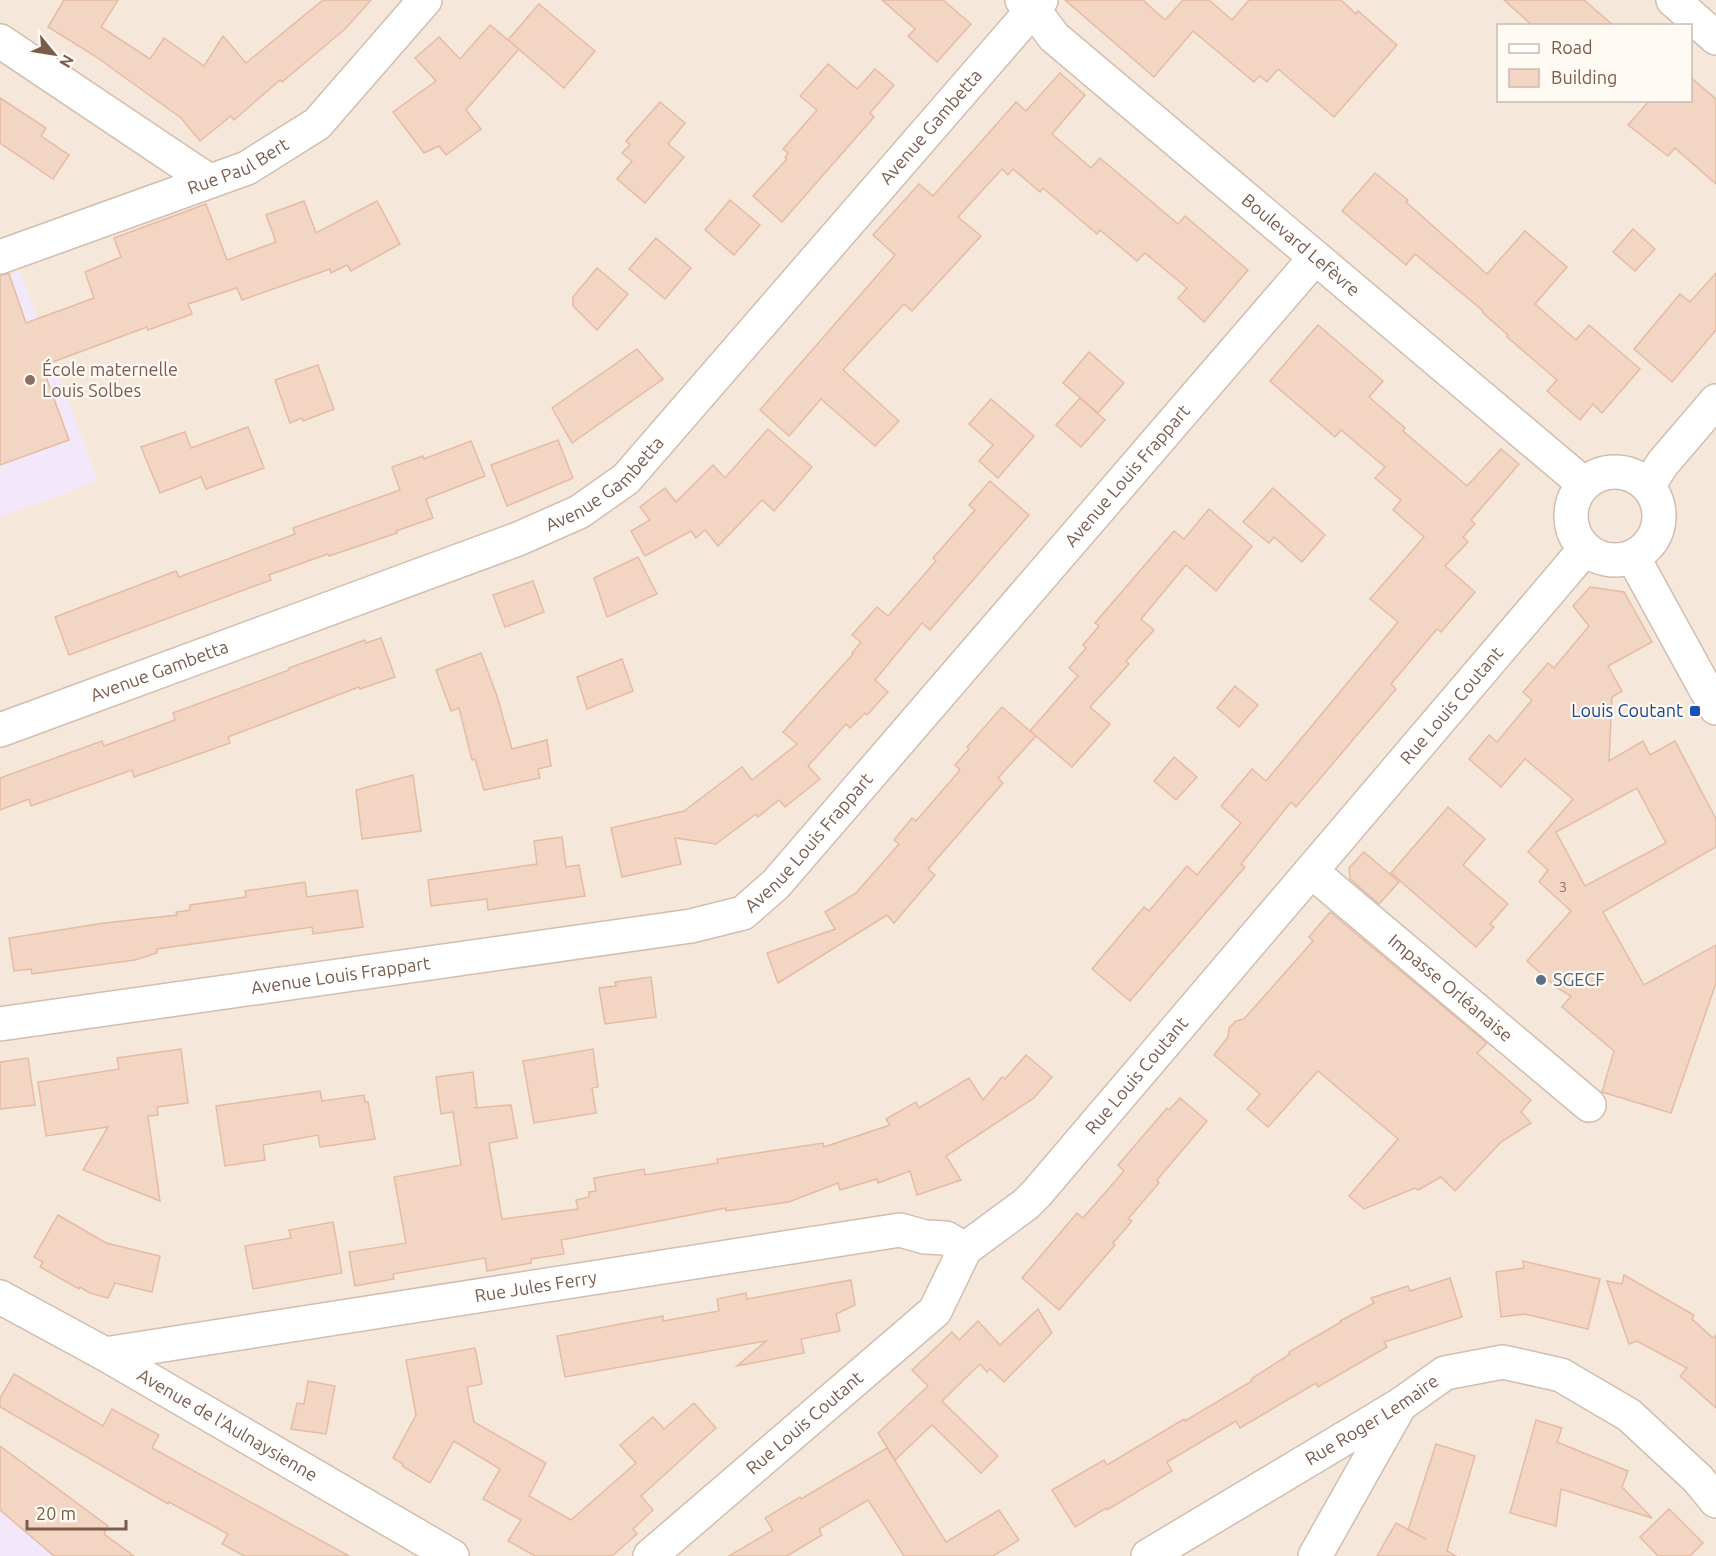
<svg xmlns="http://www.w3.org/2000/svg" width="1716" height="1556" viewBox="0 0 1716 1556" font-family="Ubuntu,sans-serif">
	<rect width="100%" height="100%" fill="#fdf6ec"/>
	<path fill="#f5e8da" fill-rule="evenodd" d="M0 0H1716V1556H0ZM1498 26H1690V100H1498Z"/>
	<g fill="#f3e8fa">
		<polygon points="20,271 98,481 0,517 0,279"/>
		<polygon points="0,1472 116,1556 0,1556"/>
	</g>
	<g fill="#f3d5c3" stroke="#e6bba3" stroke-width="1.5" fill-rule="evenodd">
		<polygon points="64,0 118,0 101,27 150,59 164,38 204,66 223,36 246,63 323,0 371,0 345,29 282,82 280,80 234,120 231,116 200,141 181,118 95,56 48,27"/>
		<polygon points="882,0 943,0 971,24 937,62 908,36 915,29"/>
		<polygon points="1065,0 1143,0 1165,20 1183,0 1209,0 1232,20 1249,0 1341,0 1356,14 1358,11 1397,45 1334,117 1278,69 1267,82 1260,76 1254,82 1193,31 1154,77"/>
		<polygon points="1504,0 1584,0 1614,26 1533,26"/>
		<polygon points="539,4 595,51 564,88 508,40"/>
		<polygon points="490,25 519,49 466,110 481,129 446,155 439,146 424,153 393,112 436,81 415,58 439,37 460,59"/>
		<polygon points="828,64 857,89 875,69 894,85 870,113 874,117 782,222 753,196 787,159 785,158 788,153 783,149 817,110 800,96"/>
		<polygon points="1060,73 1085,95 1052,134 1091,168 1100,158 1178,224 1185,216 1248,270 1204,322 1178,298 1187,288 1145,253 1137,261 1100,230 1097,234 1043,188 1040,192 1013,169 1008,175 1002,169 958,217 981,236 912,311 904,304 843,370 899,421 875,446 821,399 789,436 760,410 895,255 873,235 919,184 933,196 1016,102 1026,111"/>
		<polygon points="1690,77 1716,99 1716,184 1675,148 1668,156 1628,125 1650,100 1690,100"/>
		<polygon points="0,98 46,128 41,136 69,155 53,179 0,143"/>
		<polygon points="660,102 685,123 668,144 684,157 645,203 617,179 632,161 622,153 630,145 626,141"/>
		<polygon points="1375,173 1408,200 1406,202 1487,274 1525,231 1567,267 1535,304 1576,340 1589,325 1640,369 1602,413 1593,404 1580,420 1547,391 1557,380 1507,337 1508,335 1483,313 1482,310 1415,254 1406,265 1342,211"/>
		<polygon points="730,200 760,225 734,255 705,230"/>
		<polygon points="304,201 316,233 377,201 400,244 351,271 347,265 331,273 330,269 242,300 237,288 188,304 192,314 148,330 147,327 42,366 69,440 0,465 0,275 9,274 26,323 94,298 85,272 121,257 114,238 206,204 227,260 276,242 266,215"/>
		<polygon points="1633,229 1655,249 1635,271 1613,252"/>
		<polygon points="656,238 691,268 665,299 629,269"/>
		<polygon points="597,268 628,294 597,330 573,306 573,297"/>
		<polygon points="1716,273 1716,330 1672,382 1634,349 1680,294 1690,302"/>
		<polygon points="1318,325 1383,381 1369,397 1405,428 1403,431 1467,486 1501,449 1519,464 1471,520 1475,524 1463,537 1468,542 1445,566 1475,592 1441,632 1437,629 1391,684 1396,689 1296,807 1291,802 1241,864 1245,867 1130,1001 1092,969 1144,907 1149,911 1187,866 1197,875 1241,823 1221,806 1252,769 1266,781 1398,622 1370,599 1424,537 1393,510 1401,500 1375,478 1385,467 1341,430 1335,437 1270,381"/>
		<polygon points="637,349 663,379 572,443 552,408"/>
		<polygon points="1089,352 1124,383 1098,413 1063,383"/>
		<polygon points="318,365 334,409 303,421 302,418 290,423 275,380"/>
		<polygon points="1080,398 1105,420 1081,447 1056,425"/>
		<polygon points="991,399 1034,436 998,478 979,461 993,445 969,424"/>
		<polygon points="248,427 264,468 206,489 201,477 160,493 141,447 185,432 191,448"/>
		<polygon points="768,429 812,467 774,511 762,500 718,546 705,530 696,538 691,531 645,556 631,531 650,520 640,507 665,488 676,502 713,465 725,478"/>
		<polygon points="558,440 573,478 507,506 491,465"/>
		<polygon points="471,441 485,476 426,499 433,518 396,531 397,533 329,556 328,554 269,575 271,580 69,655 55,617 176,571 179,577 295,534 293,528 400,490 392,467 423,456 424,459"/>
		<polygon points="990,481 1029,515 930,630 922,623 875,680 888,692 867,715 865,713 850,728 846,724 808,766 820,779 785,807 779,800 758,817 756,814 716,844 675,838 681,864 622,877 611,828 684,811 742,767 752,780 797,744 783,732 853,654 852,653 861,642 852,635 877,607 888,616 936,561 933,558 975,510 969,505"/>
		<polygon points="1273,488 1325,535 1302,562 1274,537 1269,543 1243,522"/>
		<polygon points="1209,509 1252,546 1216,591 1186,565 1141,619 1154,630 1126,661 1129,664 1090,707 1110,724 1072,767 1030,731 1078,676 1069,668 1086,648 1083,645 1099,626 1095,623 1174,531 1184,539"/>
		<polygon points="638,557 657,594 607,617 594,578"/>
		<polygon points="533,581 544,612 505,627 493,595"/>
		<path d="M1590 587 1624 592 1652 642 1608 666 1622 691 1612 697 1609 761 1643 741 1650 755 1675 741 1716 819V847L1603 912 1644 985 1716 945V983L1671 1113 1602 1092 1614 1051 1562 1007 1571 996 1557 988 1527 961 1571 911 1539 882 1548 870 1528 852 1573 799 1525 759 1501 787 1469 759 1489 735 1497 742 1532 700 1523 692 1548 663 1554 668 1589 626 1573 606ZM1637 788 1666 843 1585 886 1556 832Z"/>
		<polygon points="381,638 395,677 360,689 359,687 228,737 230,743 134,777 132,770 31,806 29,799 0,810 0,778 102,741 104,746 175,720 173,713 289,670 289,668 365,640 366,643"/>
		<polygon points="481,653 497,696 512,749 547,740 551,766 538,769 540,778 484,790 475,759 472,760 459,708 451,711 436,670"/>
		<polygon points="622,659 633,691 587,709 577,677"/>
		<polygon points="1235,686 1258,705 1239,727 1217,708"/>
		<polygon points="1002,707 1036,736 998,778 1003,783 928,869 935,875 894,923 887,915 778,983 767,953 835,929 825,912 856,893 899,844 894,840 912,818 916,821 960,770 955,765 969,749 967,747"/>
		<polygon points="1174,757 1197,777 1176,800 1154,781"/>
		<polygon points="413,775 421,831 362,839 356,790"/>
		<polygon points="1448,807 1485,839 1463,865 1508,904 1490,924 1494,927 1476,947 1391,873"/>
		<polygon points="562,837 566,867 579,865 585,896 488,910 487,899 431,906 428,880 537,864 534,841"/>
		<polygon points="1364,852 1399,882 1379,904 1350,879 1349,868"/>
		<polygon points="305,882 307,897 357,890 363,927 313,934 312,927 157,949 157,953 135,960 32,974 31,969 14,971 9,938 104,923 177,915 176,912 190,910 190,905 246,897 245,891"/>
		<polygon points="1330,912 1487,1043 1477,1053 1531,1100 1521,1112 1531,1123 1501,1142 1455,1191 1441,1177 1418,1190 1415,1188 1364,1209 1349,1196 1398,1139 1318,1071 1268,1127 1247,1109 1260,1094 1214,1055 1228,1037 1229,1028 1236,1021 1244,1019 1313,941 1309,937"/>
		<polygon points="651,977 656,1017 605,1024 599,988 616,986 615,982"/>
		<polygon points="181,1049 188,1103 157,1107 158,1115 148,1116 160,1201 83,1170 108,1127 46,1136 38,1082 119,1069 117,1058"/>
		<polygon points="593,1049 598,1087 592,1088 596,1113 534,1123 523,1061"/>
		<polygon points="1026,1055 1052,1077 1034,1098 946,1156 961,1180 917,1195 910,1171 878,1183 877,1179 840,1190 838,1183 789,1202 726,1211 726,1208 561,1240 564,1254 531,1259 531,1263 487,1271 485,1258 393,1274 394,1279 355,1286 349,1252 406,1243 394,1177 461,1165 453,1112 441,1114 436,1077 473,1072 477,1107 474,1108 511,1105 517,1138 489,1143 502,1219 578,1209 576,1200 589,1197 589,1192 596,1191 594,1178 644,1169 645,1175 718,1163 717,1159 823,1143 824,1147 890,1125 886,1119 916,1102 919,1108 969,1078 983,1100 1002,1077 1005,1079"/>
		<polygon points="28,1058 35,1105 0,1109 0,1062"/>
		<polygon points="320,1091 322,1101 364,1095 365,1102 368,1102 375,1139 320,1147 318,1135 263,1145 265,1160 225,1166 216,1106"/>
		<polygon points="1180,1098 1207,1121 1157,1180 1159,1183 1128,1219 1132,1221 1113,1243 1115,1245 1059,1310 1022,1278 1077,1213 1083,1218 1124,1171 1118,1165 1167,1108 1169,1110"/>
		<polygon points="58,1215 106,1243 160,1256 152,1292 115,1283 108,1298 90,1293 80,1287 79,1289 40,1267 43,1262 34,1257"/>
		<polygon points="333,1222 342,1273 253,1289 245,1246 291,1238 289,1230"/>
		<polygon points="1523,1261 1600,1279 1588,1329 1525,1314 1501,1317 1496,1272 1524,1268"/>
		<polygon points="1624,1275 1694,1315 1692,1319 1713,1338 1716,1335 1716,1408 1680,1376 1687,1368 1637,1341 1629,1344 1607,1281 1622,1284"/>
		<polygon points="1450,1278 1462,1317 1384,1342 1387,1347 1318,1387 1316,1383 1240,1428 1236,1421 1167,1462 1172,1471 1107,1510 1106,1508 1075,1527 1052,1490 1104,1460 1107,1465 1184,1419 1185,1421 1252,1381 1251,1379 1290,1354 1289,1352 1341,1322 1340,1321 1374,1303 1371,1298 1408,1286 1410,1291"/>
		<polygon points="851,1280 855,1305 836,1314 840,1331 801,1339 804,1353 737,1366 766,1341 565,1377 557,1336 663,1316 663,1321 719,1311 717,1299 746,1293 747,1299"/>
		<polygon points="1038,1309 1052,1333 1004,1382 990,1369 987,1372 980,1364 942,1401 998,1456 981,1473 932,1425 895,1460 878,1433 928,1386 912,1370 952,1332 959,1340 978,1321 1000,1345"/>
		<polygon points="475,1348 482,1384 467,1387 474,1422 546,1463 529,1496 571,1520 636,1463 620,1445 653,1417 664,1429 694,1403 716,1428 641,1496 653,1510 633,1529 637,1534 612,1556 535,1556 508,1541 521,1520 483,1499 500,1469 454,1441 430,1483 402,1466 403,1464 393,1458 416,1415 406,1360"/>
		<polygon points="14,1374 103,1426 112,1409 159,1435 152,1448 349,1556 244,1556 222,1544 228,1534 169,1502 168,1504 0,1407 0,1398"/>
		<polygon points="308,1381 335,1386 326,1434 291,1429 297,1403 304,1404"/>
		<polygon points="1536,1420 1562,1428 1557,1442 1628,1471 1622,1487 1652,1518 1561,1489 1556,1526 1510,1513"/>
		<polygon points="1436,1444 1475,1456 1447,1551 1456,1556 1377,1556 1396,1523 1426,1539 1408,1530"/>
		<polygon points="0,1446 108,1526 104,1534 134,1556 54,1556 0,1510"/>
		<polygon points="887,1448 946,1542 999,1510 1019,1540 993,1556 904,1556 868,1500 819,1529 822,1535 787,1556 729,1556 773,1530 765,1518 800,1497 801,1499"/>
		<polygon points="1669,1509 1703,1543 1690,1556 1658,1556 1640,1537"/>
	</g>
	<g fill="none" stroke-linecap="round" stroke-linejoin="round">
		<g stroke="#d1beb0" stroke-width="36">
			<g id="minor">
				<path id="s1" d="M1022 0 1033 9 1054 37 1584 484"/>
				<polyline points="1673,0 1716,38"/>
				<polyline points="0,41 209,181"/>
				<path id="s2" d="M0 257 247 168 317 124 425 0"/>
				<circle cx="1615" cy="516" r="44"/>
				<polyline points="1648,486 1663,463 1716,401"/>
				<polyline points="1633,557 1716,708"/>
				<path id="s3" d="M0 730 518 539 579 512 626 479 1041 0"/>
				<path id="s4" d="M1311 871 1589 1105"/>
				<path id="s5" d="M0 1024 691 926 743 913 776 884 1315 258"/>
				<path id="s6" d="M0 1297 105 1354 452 1556"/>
				<path id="s7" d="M105 1354 900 1230 925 1237 946 1238 965 1249"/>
				<path id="s8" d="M650 1556 935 1311 965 1249 1026 1204 1037 1193 1585 549"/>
				<path id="s9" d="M1148 1556 1400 1405 1445 1373 1503 1362 1561 1375 1629 1415 1698 1479 1716 1501"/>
				<polyline points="1315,1556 1399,1407"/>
			</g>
		</g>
		<use href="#minor" stroke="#fff" stroke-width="33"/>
	</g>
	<circle fill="#8d6e63" stroke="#fffaf3" stroke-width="2" cx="30" cy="380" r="6"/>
	<rect fill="#1a4fb4" stroke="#fffaf3" stroke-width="2" x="1689" y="705" width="12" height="12" rx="3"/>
	<circle fill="#5c6f8a" stroke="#fffaf3" stroke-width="2" cx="1541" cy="980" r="6"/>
	<g text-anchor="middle" stroke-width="4.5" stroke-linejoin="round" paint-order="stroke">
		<g font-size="15" fill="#987a6a">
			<text x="1563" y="892">3</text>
		</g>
		<g font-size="18" fill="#7a5c4d" stroke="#fffaf3">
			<text dy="6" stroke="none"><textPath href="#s3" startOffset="1142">Avenue Gambetta</textPath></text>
			<text dy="6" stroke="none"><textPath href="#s2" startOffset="255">Rue Paul Bert</textPath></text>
			<text dy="6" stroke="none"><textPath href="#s1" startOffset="372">Boulevard Lefèvre</textPath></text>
			<text dy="6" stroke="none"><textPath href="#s5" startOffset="1334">Avenue Louis Frappart</textPath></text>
			<text dy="6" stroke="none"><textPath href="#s3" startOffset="656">Avenue Gambetta</textPath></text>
			<text dy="6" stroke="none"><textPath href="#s3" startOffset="170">Avenue Gambetta</textPath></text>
			<text dy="6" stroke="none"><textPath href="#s8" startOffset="1176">Rue Louis Coutant</textPath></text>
			<text dy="6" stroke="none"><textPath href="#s5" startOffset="848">Avenue Louis Frappart</textPath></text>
			<text dy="6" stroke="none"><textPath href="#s5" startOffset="344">Avenue Louis Frappart</textPath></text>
			<text dy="6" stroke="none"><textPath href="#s4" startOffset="182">Impasse Orléanaise</textPath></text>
			<text dy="6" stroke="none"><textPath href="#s8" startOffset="690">Rue Louis Coutant</textPath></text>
			<text dy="6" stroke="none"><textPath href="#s7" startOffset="436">Rue Jules Ferry</textPath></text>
			<text dy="6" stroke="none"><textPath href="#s9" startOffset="262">Rue Roger Lemaire</textPath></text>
			<text dy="6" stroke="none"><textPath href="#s8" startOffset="204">Rue Louis Coutant</textPath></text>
			<text dy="6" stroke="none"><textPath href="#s6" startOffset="261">Avenue de l'Aulnaysienne</textPath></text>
		</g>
		<g font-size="18" fill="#785e54" stroke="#fffaf3" text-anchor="start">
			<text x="42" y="376">École maternelle<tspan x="42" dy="21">Louis Solbes</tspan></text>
		</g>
		<g font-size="18" fill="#164399" stroke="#fffaf3" text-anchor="end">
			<text x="1683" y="717">Louis Coutant</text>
		</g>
		<g font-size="18" fill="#4e5e75" stroke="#fffaf3" text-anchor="start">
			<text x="1553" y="986">SGECF</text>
		</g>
	</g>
	<rect x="1497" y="24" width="195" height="78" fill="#fffaf3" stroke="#cabbb1" stroke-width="1.5"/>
	<rect x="1509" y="44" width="30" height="9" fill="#ffffff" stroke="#cabbb1" stroke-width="1.5"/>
	<text x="1551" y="54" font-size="18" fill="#7a5c4d">Road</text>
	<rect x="1509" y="69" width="30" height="18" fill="#f3d5c3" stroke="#cabbb1" stroke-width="1.5"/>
	<text x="1551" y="84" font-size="18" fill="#7a5c4d">Building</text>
	<g transform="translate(54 54) rotate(120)" stroke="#fffaf3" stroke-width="4.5" paint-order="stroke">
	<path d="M0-4.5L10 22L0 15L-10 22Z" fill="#7a5c4d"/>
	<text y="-9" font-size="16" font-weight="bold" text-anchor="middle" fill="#7a5c4d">N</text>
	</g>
	<path d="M27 1520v9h99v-9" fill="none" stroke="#7a5c4d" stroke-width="3"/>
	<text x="36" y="1520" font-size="18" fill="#7a5c4d" stroke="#fffaf3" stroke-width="4.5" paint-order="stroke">20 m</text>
</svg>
